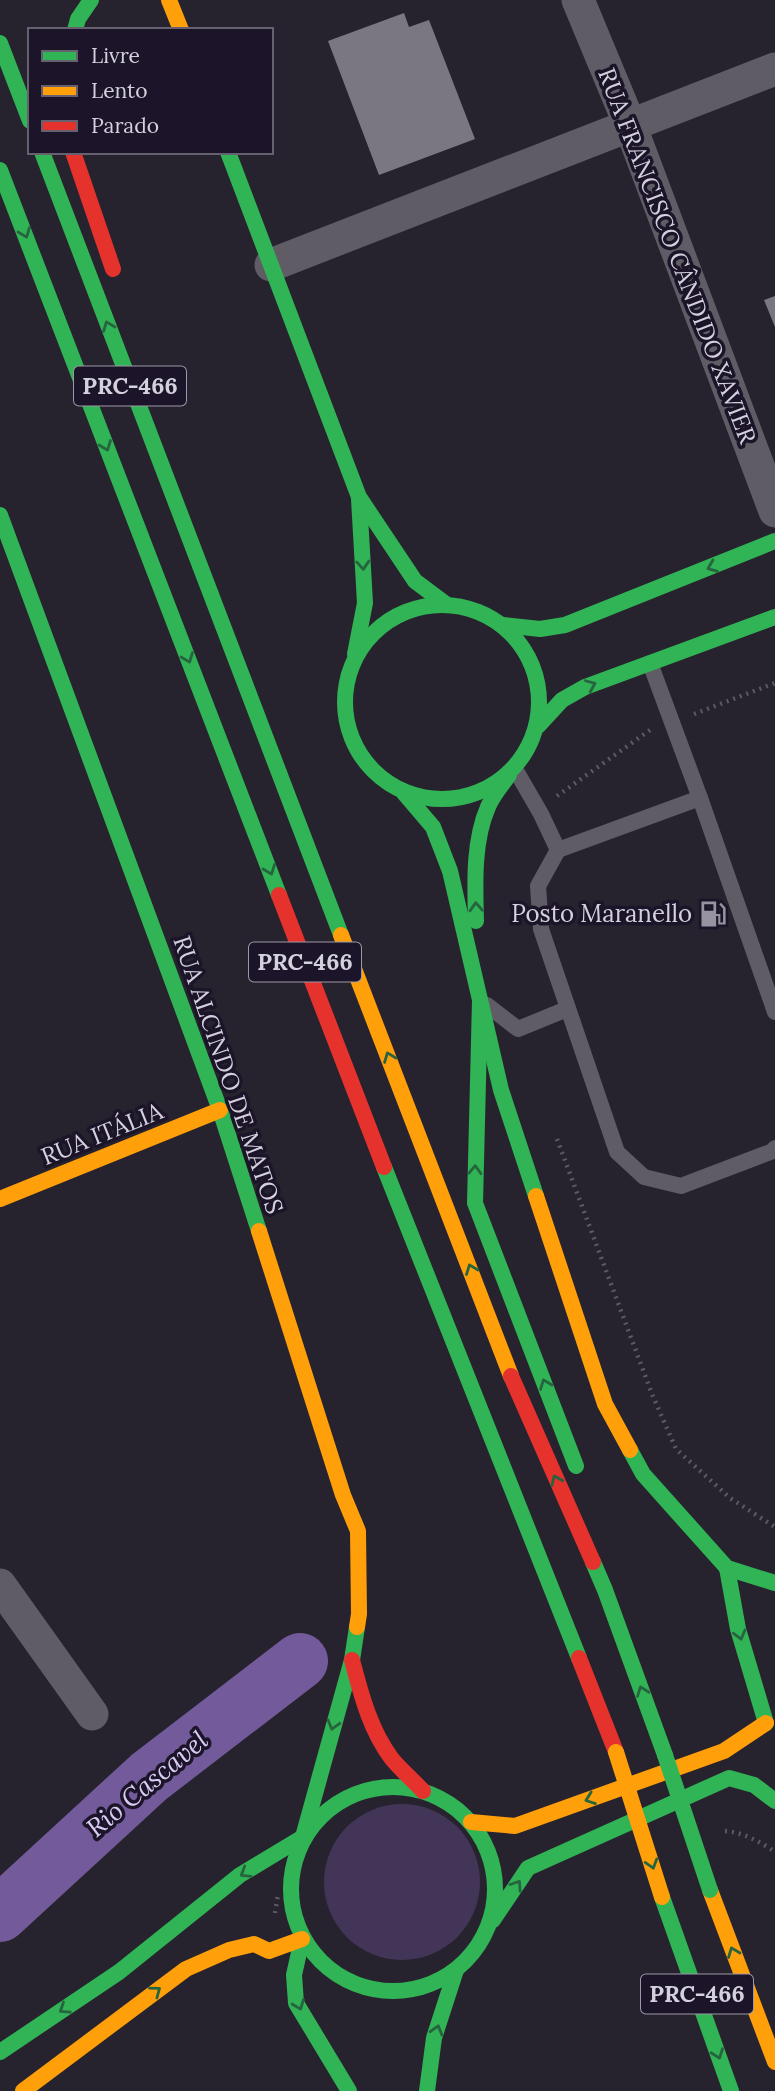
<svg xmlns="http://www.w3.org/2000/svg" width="775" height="2091" viewBox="0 0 775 2091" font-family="Lora,serif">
	<rect width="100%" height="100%" fill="#27232e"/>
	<circle fill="#433558" cx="402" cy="1882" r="78"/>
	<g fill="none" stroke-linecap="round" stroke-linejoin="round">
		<polyline stroke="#735b9b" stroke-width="56" points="0,1914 149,1777 300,1661"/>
	</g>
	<g fill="#7a7780">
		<polygon points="404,13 409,27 429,20 475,139 379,175 328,41"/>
		<polygon points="775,296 775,327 764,300"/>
	</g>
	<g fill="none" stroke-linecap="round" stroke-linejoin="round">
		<g stroke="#5d5963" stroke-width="4.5" stroke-dasharray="2 5" stroke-linecap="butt">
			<polyline points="694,714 775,683"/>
			<polyline points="557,796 650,730"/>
			<polyline points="557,1139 652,1394 676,1449 730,1498 775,1527"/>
			<path d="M725 1831C742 1832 761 1842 775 1852"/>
			<polyline points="275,1913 278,1894"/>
		</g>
		<g stroke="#5f5c66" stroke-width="16">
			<polyline points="515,769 541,814 558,850 700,798 650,663"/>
			<polyline points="700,798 775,1012"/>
			<polyline points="558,850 538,886 541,929 617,1152 644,1177 681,1186 773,1151 775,1148"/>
			<polyline points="487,1005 518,1029 567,1009"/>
		</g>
		<g stroke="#5f5c66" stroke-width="33">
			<polyline points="578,0 630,125 775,511"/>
			<polyline points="271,265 775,69"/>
			<polyline points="0,1585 92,1714"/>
		</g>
		<g stroke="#30b455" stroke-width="16">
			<polyline points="75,30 78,19 91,0"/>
			<polyline points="0,43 30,121"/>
			<polyline points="42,152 341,935"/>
			<polyline points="228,152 359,497 415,581 447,605"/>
			<polyline points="0,170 279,895"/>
			<polyline points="0,515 220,1110 259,1231"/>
			<circle cx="442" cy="702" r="97"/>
			<polyline points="503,625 540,629 565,625 775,541"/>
			<polyline points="355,654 365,603 359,499"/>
			<polyline points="538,726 562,700 585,687 775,617"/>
			<polyline points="404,793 433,827 450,871 501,1090 536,1196"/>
			<path d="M476 921C475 885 473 841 488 807 493 795 502 785 509 775"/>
			<polyline points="480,1000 475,1203 576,1466"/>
			<polyline points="384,1167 579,1658"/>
			<polyline points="630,1450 643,1474 727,1568 775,1583"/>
			<polyline points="593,1562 605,1590 665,1755"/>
			<polyline points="727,1568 738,1629 766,1723"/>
			<circle cx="393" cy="1889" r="102"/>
			<polyline points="662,1897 731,2091"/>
			<polyline points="493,1920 528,1868 729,1778 754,1785 775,1801"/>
			<polyline points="302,1939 294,1975 296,2003 349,2091"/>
			<polyline points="0,2052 119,1972 240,1875 303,1837 352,1660 357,1627"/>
			<polyline points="427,2091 434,2038 456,1970"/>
		</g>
		<g stroke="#ff9f0a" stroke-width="16">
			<polyline points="169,0 181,30"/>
			<polyline points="341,935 511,1376"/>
			<polyline points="536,1196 605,1404 630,1450"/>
			<polyline points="0,1199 220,1110"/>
			<polyline points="259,1231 343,1495 358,1531 359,1614 357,1627"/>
			<polyline points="471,1822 515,1826 724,1751 766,1723"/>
			<polyline points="710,1890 775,2062"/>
			<polyline points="23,2091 186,1969 229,1950 254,1944 269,1951 302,1939"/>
		</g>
		<g stroke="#e5322d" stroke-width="16">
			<polyline points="73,152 113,269"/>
			<polyline points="279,895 384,1167"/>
			<polyline points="511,1376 593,1562"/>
			<polyline points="579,1658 616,1752"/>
			<path d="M352 1660C361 1694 370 1730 392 1759 401 1770 413 1780 423 1791"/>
		</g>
		<polyline stroke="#30b455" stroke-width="16" points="665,1755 710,1890"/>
		<polyline stroke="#ff9f0a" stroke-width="16" points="616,1752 662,1897"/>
	</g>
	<defs><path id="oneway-chevron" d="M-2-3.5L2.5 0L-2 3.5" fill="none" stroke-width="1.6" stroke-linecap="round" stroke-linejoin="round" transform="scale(1.75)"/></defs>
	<g stroke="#26643f">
		<use href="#oneway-chevron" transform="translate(25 233) rotate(69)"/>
		<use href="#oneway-chevron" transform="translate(108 326) rotate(-111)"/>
		<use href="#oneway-chevron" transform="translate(106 446) rotate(69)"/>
		<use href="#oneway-chevron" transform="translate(363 565) rotate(86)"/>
		<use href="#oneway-chevron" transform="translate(712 567) rotate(158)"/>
		<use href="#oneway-chevron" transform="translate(188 658) rotate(69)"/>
		<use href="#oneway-chevron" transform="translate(591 685) rotate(-23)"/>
		<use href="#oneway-chevron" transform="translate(270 870) rotate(69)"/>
		<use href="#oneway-chevron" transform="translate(476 907) rotate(-93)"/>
		<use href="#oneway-chevron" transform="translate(389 1057) rotate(-111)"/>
		<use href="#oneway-chevron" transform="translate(475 1170) rotate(-88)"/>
		<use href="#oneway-chevron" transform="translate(471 1269) rotate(-111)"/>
		<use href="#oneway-chevron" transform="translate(545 1384) rotate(-111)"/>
		<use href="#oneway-chevron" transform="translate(556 1480) rotate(-114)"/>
		<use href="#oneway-chevron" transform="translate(740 1635) rotate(75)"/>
		<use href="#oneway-chevron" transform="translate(642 1691) rotate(-110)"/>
		<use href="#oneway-chevron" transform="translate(333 1725) rotate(106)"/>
		<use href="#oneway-chevron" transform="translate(590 1799) rotate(160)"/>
		<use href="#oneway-chevron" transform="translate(652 1864) rotate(73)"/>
		<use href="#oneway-chevron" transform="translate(245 1873) rotate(148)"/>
		<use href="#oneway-chevron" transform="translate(517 1885) rotate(-56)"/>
		<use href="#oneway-chevron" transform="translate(733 1952) rotate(-111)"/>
		<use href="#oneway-chevron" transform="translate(156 1991) rotate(-37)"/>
		<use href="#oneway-chevron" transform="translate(299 2005) rotate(69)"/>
		<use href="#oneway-chevron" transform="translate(64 2009) rotate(146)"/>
		<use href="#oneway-chevron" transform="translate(437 2030) rotate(-74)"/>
		<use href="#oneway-chevron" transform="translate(718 2054) rotate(70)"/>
	</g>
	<defs>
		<g id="fuel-bare" transform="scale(2.1)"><path d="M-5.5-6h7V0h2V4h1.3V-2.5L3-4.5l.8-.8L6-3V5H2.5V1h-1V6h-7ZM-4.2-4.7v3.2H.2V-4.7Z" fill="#9793a0" stroke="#1c1529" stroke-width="2.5" paint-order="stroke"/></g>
	</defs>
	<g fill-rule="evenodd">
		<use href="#fuel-bare" x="713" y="914"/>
	</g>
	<g text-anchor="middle" stroke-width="7" stroke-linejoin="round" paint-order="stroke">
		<g fill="#1c1529" stroke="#9d98a7" stroke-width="2">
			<rect x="74" y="366.5" width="112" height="39" rx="5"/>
			<rect x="249" y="942.5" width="112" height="39" rx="5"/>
			<rect x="641" y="1974.5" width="112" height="39" rx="5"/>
		</g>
		<g font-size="23" font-weight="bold" fill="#d4d0dd">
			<text x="130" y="394">PRC-466</text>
			<text x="305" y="970">PRC-466</text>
			<text x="697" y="2002">PRC-466</text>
		</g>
		<g font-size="24" fill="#d4d0dd" stroke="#1c1529">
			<text transform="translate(677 256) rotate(69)" y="8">RUA FRANCISCO CÂNDIDO XAVIER</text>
			<text transform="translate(228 1075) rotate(71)" y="8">RUA ALCINDO DE MATOS</text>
			<text transform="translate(102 1134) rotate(-22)" y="8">RUA ITÁLIA</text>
		</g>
		<g font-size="24" fill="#d4d0dd" stroke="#1c1529" text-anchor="end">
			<text x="692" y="922">Posto Maranello</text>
		</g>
		<g font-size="26" font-style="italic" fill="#d9ccf4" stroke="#1c1529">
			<text transform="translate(147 1784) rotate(-40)" y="9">Rio Cascavel</text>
		</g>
	</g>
	<rect x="28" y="28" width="245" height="126" fill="#1c1529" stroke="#666071" stroke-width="2"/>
	<rect x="42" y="51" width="35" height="10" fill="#30b455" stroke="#666071" stroke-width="2"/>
	<text x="91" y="63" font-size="21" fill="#d4d0dd">Livre</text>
	<rect x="42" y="86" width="35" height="10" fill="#ff9f0a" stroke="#666071" stroke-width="2"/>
	<text x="91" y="98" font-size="21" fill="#d4d0dd">Lento</text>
	<rect x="42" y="121" width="35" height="10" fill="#e5322d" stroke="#666071" stroke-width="2"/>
	<text x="91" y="133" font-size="21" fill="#d4d0dd">Parado</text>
</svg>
